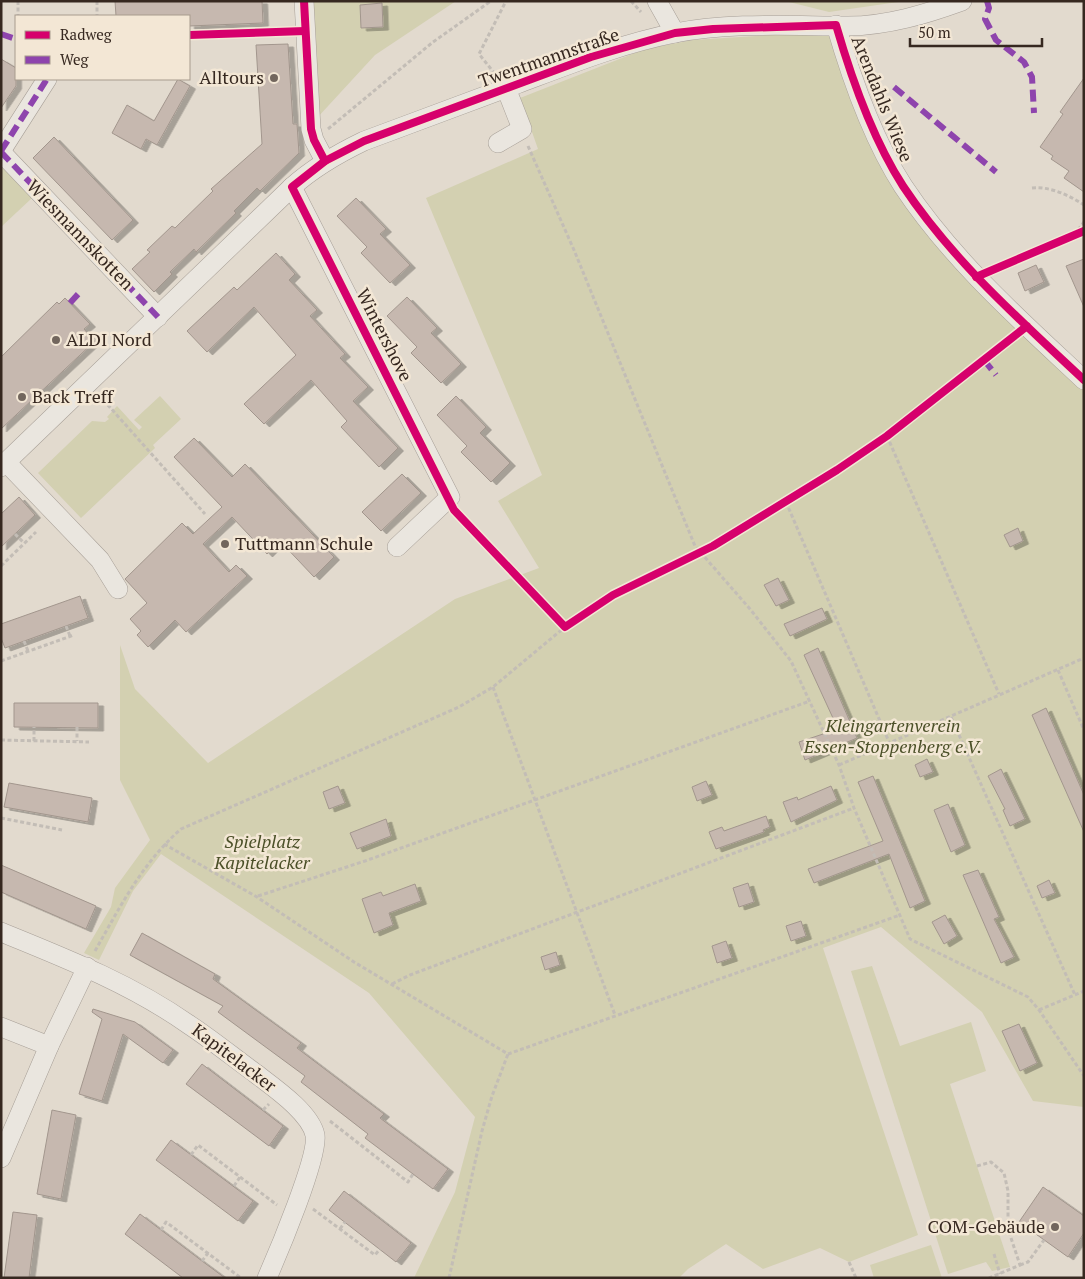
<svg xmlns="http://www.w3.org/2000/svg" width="1085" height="1279" viewBox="0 0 1085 1279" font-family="'PT Serif',serif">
	<defs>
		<filter id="shadow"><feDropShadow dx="5.5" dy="3" stdDeviation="0" flood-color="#0004"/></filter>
	</defs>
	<rect width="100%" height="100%" fill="#e2dace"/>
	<g fill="#d3d0b1">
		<polygon points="313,1 456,1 375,55 317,118"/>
		<polygon points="785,1 905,1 829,12"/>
		<polygon points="834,31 899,188 1084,385 1084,1107 1033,1101 982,1012 881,927 823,948 918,1235 849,1262 820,1248 763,1269 726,1244 688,1269 679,1278 414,1278 455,1192 475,1117 369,993 161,854 133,891 99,960 84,953 111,907 115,888 150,840 120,780 120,645 135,689 208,763 455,599 539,568 498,501 542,475 426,198 538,149 520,98 645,49 693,40"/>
		<polygon points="1,158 26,185 32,198 1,227"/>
		<polygon points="160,396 181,419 153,445 155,448 81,518 38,473 92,421 105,422 109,419 107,417 117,406 139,430 142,427 134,420"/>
		<polygon points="872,966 900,1046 971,1022 986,1071 950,1084 1010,1267 992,1271 986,1262 948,1274 851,971"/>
		<polygon points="931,1245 942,1278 874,1278 870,1265"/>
	</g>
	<g fill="#c6b8af" stroke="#a2968d" filter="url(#shadow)">
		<polygon points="115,1 262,1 263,23 189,26 189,16 116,16"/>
		<polygon points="382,3 383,27 361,28 360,5"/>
		<polygon points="288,44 293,124 297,124 299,153 260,191 257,188 234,211 236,213 196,252 194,249 170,272 172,274 154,292 132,269 150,252 147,250 172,226 175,228 213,191 211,189 262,144 256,45"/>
		<polygon points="1,59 16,68 16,86 1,108"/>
		<polygon points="1084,78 1084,192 1064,178 1069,171 1051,159 1053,156 1040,147 1063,114 1060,112"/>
		<polygon points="178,79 190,86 157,145 146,139 141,149 112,133 127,105 154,121"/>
		<polygon points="54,137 133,220 112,240 33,158"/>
		<polygon points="356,198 386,229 380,234 410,265 390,283 361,253 367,247 337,216"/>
		<polygon points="276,253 295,274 289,280 317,310 310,316 345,354 340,358 368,387 353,401 398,448 379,467 341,427 347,421 311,380 264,424 244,404 296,355 254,307 207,352 187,331 234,287 237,290"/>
		<polygon points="1084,259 1084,307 1066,266"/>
		<polygon points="1036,265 1044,282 1025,291 1018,273"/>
		<polygon points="407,297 437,328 431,333 461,364 441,383 411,353 417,347 387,316"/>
		<polygon points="65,298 90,324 84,329 95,341 1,429 1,357 57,302 59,304"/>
		<polygon points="456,396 486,427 480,433 510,463 491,482 461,452 467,446 437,415"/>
		<polygon points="194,438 232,477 245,464 334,557 314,577 280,541 267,554 232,517 203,544 229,572 236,565 247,576 186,632 175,620 148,647 137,635 141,631 130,619 147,603 125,579 182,523 193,534 222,507 174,457"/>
		<polygon points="402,474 421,493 381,531 362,512"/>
		<polygon points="19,497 35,515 1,547 1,514"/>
		<polygon points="1018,528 1023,541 1010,547 1004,535"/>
		<polygon points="778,578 789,600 776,606 764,585"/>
		<polygon points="80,596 88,618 5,648 1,638 1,624"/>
		<polygon points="822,608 827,619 790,636 784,624"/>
		<polygon points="818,648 857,738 805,760 799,742 838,729 804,655"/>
		<polygon points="14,703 98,703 98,728 14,727"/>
		<polygon points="1046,708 1084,795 1084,832 1032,715"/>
		<polygon points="927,759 933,772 920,777 915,765"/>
		<polygon points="1001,769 1025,819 1010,826 1003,810 1005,809 988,776"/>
		<polygon points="873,776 925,901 910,908 889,854 814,883 808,869 883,841 858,782"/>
		<polygon points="706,781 712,795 697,801 692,787"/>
		<polygon points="9,783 92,798 88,822 4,807"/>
		<polygon points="338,786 345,803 329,809 323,792"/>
		<polygon points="831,786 837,800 791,822 783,802 797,797 798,800"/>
		<polygon points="948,804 965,845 951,852 934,810"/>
		<polygon points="766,816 770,827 763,830 764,832 716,849 709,832 722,827 724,831"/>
		<polygon points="386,819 391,836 357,849 350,833"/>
		<polygon points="1,865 96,906 86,929 1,892"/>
		<polygon points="978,870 999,917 994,919 1014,957 1001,963 963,875"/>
		<polygon points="1049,880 1055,893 1042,898 1037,886"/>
		<polygon points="748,883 754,902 739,907 733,888"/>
		<polygon points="415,884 421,901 389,913 393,925 374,933 362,899 381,892 383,896"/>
		<polygon points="945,915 957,936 944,944 932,922"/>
		<polygon points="801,921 806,936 791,941 786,926"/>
		<polygon points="142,933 215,974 213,979 301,1043 297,1048 384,1114 380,1118 448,1169 433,1189 365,1138 368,1134 301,1082 305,1076 218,1012 223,1006 130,955"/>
		<polygon points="726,941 732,958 717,963 712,946"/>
		<polygon points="556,952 560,965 545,970 541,957"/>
		<polygon points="93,1009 135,1022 173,1050 163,1063 123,1034 102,1101 79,1094 102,1019 92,1012"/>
		<polygon points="1019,1024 1037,1063 1020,1071 1002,1031"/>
		<polygon points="202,1064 283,1126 269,1146 186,1084"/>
		<polygon points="52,1110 76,1115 61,1199 37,1194"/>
		<polygon points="171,1140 253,1201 238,1221 156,1160"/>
		<polygon points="1043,1187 1084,1216 1084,1233 1068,1257 1019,1222"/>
		<polygon points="344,1191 411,1243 396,1262 329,1210"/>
		<polygon points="13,1212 37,1215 29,1278 4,1278"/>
		<polygon points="140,1214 202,1261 225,1278 183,1278 125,1234"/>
	</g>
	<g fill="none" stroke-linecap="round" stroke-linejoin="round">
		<g stroke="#a79f97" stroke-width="20">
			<g id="minor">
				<polyline points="304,1 311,129 314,140 325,161"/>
				<polyline points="657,1 675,33"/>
				<path d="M836 25C851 77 874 141 903 186 952 260 1020 320 1084 380"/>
				<polyline points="498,143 522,129 506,88"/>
				<polyline points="1,151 47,79"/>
				<polyline points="1,152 158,317"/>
				<polyline points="292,187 450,497 397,547"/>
				<polyline points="6,462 100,560 118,589"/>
				<path d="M1 467 292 187C314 167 337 154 364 141 415 122 466 103 517 84 568 65 620 44 675 33 731 22 791 26 848 26 887 26 926 14 962 1"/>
				<path d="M1 932C65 958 131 984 188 1024 211 1039 233 1057 255 1073 273 1087 310 1112 315 1135 319 1156 278 1253 267 1278"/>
				<polyline points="1,1027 49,1046"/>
				<polyline points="1,1158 49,1046 87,967"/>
			</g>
		</g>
		<g stroke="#c3bdb6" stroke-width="3" stroke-dasharray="4 2.5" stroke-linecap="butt">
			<polyline points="18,1 18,16"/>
			<polyline points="97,1 97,16"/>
			<polyline points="631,1 641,12"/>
			<polyline points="495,74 479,54 506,1"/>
			<polyline points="328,129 433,42 491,1"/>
			<polyline points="528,146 574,250 695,546 750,609 791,661 839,765 854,808 910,939 1028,997 1039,1010 1084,1076"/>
			<path d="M1032 188C1049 186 1069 195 1084 205"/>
			<polyline points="1074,235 1084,222"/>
			<polyline points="99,395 205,514"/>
			<polyline points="887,436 999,694"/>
			<polyline points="786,502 889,742"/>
			<polyline points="15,534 24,543"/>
			<polyline points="1,566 36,532"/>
			<polyline points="66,626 70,636"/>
			<polyline points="24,641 28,651"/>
			<polyline points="1,661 74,635"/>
			<polyline points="1058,670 1084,730"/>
			<polyline points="493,687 615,1015"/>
			<polyline points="951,717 1075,995"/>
			<polyline points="77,727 77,741"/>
			<polyline points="1,740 89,742"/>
			<polyline points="34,741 34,727"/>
			<polyline points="839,765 1084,658"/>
			<polyline points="1,818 62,830"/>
			<polyline points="164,844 257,897 354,962 508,1054 900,915"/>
			<polyline points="258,896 365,861 810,701"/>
			<path d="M95 951C120 907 142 863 181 829L459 707 493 687 565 627"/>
			<polyline points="392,984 410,975 854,808"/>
			<polyline points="1039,1010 1084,991"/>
			<polyline points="263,1110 269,1104"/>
			<polyline points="330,1121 408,1182 413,1174"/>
			<polyline points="191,1155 198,1145 277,1205"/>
			<polyline points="977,1166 991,1162 1004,1173 1008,1191 1008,1229 1020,1265 989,1278"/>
			<polyline points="234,1186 240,1177"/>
			<polyline points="313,1209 375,1255 380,1249"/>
			<polyline points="340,1229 345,1222"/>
			<polyline points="161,1230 166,1222 241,1278"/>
			<polyline points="994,1254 1000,1274"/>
			<polyline points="202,1261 208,1253"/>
			<polyline points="849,1262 856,1278"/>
			<polyline points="1020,1265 1028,1262 1044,1240"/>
			<polyline points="449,1278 482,1131 492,1096 508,1054"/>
		</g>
		<use href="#minor" stroke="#eae6df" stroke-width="19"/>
		<g stroke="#8e44ad" stroke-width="6" stroke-dasharray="12 6" stroke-linecap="butt">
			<polyline points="987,1 989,8 985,19 996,40 1024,62 1032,77 1034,113"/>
			<polyline points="1,34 16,39"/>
			<polyline points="894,87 996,172"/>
			<polyline points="1,151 47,79"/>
			<polyline points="1,152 158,317"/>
			<polyline points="70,303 80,292"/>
			<polyline points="984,360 996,375"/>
		</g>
		<g stroke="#f3e7d5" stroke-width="11">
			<g id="cycleway">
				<polyline points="304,1 311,129 314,140 325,161"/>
				<polyline points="189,35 305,31"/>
				<polyline points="976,277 1084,231"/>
				<path d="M1027 326 887 436 837 470 713 546 613 595 565 627 454 510 292 187 325 161 364 141 591 57 675 33 713 29 836 25C851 77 874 141 903 186 952 260 1020 320 1084 380"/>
			</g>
		</g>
		<use href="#cycleway" stroke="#d6006c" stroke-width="8"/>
	</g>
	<g fill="#72665d" stroke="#f3e7d5" stroke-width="2">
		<circle cx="274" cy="78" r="5"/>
		<circle cx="56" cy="340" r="5"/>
		<circle cx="22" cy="397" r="5"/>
		<circle cx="225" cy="544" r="5"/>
		<circle cx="1055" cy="1227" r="5"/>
	</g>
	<g text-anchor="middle" stroke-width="5" stroke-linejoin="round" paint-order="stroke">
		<g font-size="18" fill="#362820" stroke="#f3e7d5">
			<text transform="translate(549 58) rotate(-19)" y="6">Twentmannstraße</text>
			<text transform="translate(882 99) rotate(68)" y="6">Arendahls Wiese</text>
			<text transform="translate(80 235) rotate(46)" y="6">Wiesmannskotten</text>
			<text transform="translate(384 335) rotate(63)" y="6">Wintershove</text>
			<text transform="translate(234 1058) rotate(37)" y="6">Kapitelacker</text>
		</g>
		<g font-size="18" fill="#362820" stroke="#f3e7d5" text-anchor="start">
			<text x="264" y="84" text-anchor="end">Alltours</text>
			<text x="66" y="346">ALDI Nord</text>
			<text x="32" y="403">Back Treff</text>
			<text x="235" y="550">Tuttmann Schule</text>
			<text x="1045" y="1233" text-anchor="end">COM-Gebäude</text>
		</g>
		<g font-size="18" font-style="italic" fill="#4b5028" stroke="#f3e7d5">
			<text x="893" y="732">Kleingartenverein<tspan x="893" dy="21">Essen-Stoppenberg e.V.</tspan></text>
			<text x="262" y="848">Spielplatz<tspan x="262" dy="21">Kapitelacker</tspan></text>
		</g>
	</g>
	<rect width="1085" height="1279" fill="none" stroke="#362820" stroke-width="5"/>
	<rect x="15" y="15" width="175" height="65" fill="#f3e7d5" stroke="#a79b8d"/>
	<rect x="25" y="31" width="25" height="8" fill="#d6006c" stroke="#a79b8d"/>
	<text x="60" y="40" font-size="15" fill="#362820">Radweg</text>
	<rect x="25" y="56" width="25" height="8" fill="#8e44ad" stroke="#a79b8d"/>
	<text x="60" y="65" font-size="15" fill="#362820">Weg</text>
	<path d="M910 38v8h132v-8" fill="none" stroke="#362820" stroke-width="2.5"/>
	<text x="918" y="38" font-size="15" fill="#362820" stroke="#f3e7d5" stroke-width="4" paint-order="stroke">50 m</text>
</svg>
